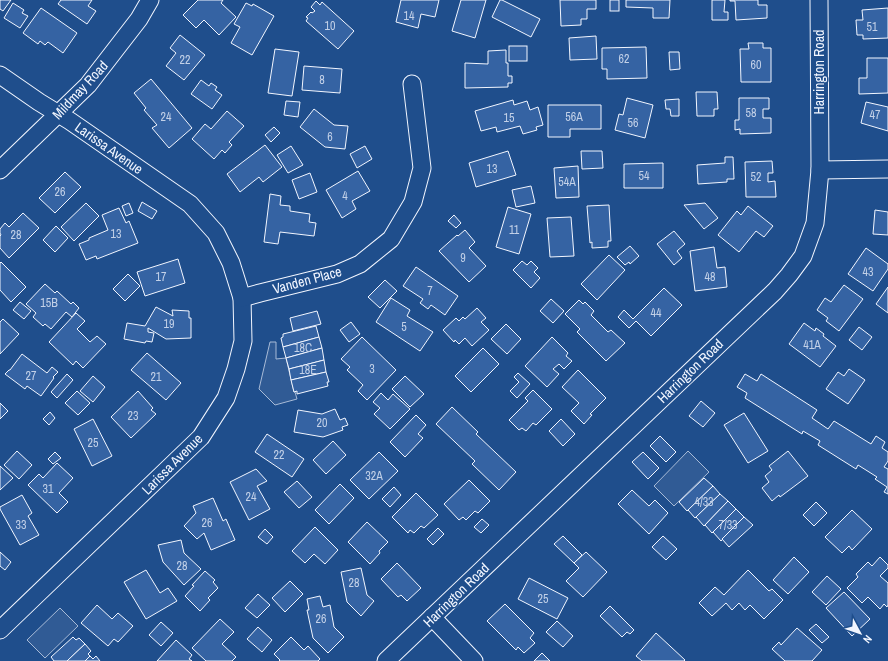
<svg xmlns="http://www.w3.org/2000/svg" width="888" height="661" viewBox="0 0 888 661" font-family="'Archivo Narrow',sans-serif">
	<rect width="100%" height="100%" fill="#1f4e8c"/>
	<g fill="#305b95" stroke="#a8bbd7">
		<polygon points="270,342 276,342 276,359 286,358 294,392 295,392 297,399 275,405 259,389"/>
		<polygon points="688,451 709,472 674,506 654,486"/>
		<polygon points="60,608 78,626 45,658 27,640"/>
	</g>
	<g fill="#3563a3" stroke="#f2f6ff">
		<polygon points="0,0 11,0 3,11 0,9"/>
		<polygon points="61,0 92,0 88,6 96,11 87,24 58,4"/>
		<polygon points="198,0 223,0 221,3 236,17 219,35 204,20 196,28 183,15"/>
		<polygon points="401,0 439,0 435,17 421,14 418,28 396,22"/>
		<polygon points="461,0 486,0 475,38 452,31"/>
		<polygon points="500,0 502,0 540,19 531,37 492,17"/>
		<polygon points="560,0 596,0 596,9 587,9 587,19 581,19 581,25 561,26"/>
		<rect x="610" y="0" width="9" height="11"/>
		<polygon points="626,0 670,0 669,18 653,18 653,8 626,7"/>
		<polygon points="712,0 725,0 724,12 728,12 728,20 712,20"/>
		<polygon points="730,0 758,0 758,5 767,5 767,18 736,20 735,1 730,1"/>
		<polygon points="316,1 320,5 322,2 354,31 338,49 306,21 308,18 306,17 311,12 312,13 315,11 311,7"/>
		<polygon points="13,3 24,10 22,13 28,16 20,28 4,18"/>
		<polygon points="246,3 252,6 253,4 274,16 252,55 231,43 240,27 234,24"/>
		<polygon points="41,8 77,33 63,53 48,42 45,45 40,41 38,44 23,33"/>
		<polygon points="888,8 888,38 863,39 863,35 857,35 856,20 863,20 862,10"/>
		<polygon points="180,35 205,55 184,80 166,66 176,53 170,48"/>
		<polygon points="596,36 597,59 570,60 569,38"/>
		<polygon points="748,43 763,43 763,48 771,48 771,82 741,82 740,49 749,49"/>
		<rect x="509" y="46" width="18" height="15"/>
		<polygon points="646,47 647,78 607,79 607,69 602,69 602,48"/>
		<polygon points="275,49 299,52 292,96 268,93"/>
		<polygon points="506,50 506,63 508,63 508,76 512,76 512,83 508,83 508,87 465,88 465,63 488,64 488,51"/>
		<polygon points="669,52 679,52 680,69 670,70"/>
		<polygon points="867,58 888,58 888,93 859,94 859,78 867,78"/>
		<polygon points="304,66 342,69 340,93 302,90"/>
		<polygon points="151,79 192,128 169,148 152,128 157,125 144,110 146,108 134,93"/>
		<polygon points="201,80 209,86 211,83 217,87 215,90 222,95 212,109 191,94"/>
		<polygon points="696,92 717,92 718,109 714,109 714,116 697,116"/>
		<polygon points="627,98 653,105 645,138 615,130 619,114 623,115"/>
		<polygon points="739,98 769,98 769,109 763,109 763,118 771,118 771,133 740,134 740,129 735,130 735,120 739,120"/>
		<polygon points="679,99 679,116 671,116 670,109 666,109 665,100"/>
		<polygon points="513,100 514,105 527,101 530,110 538,107 543,125 536,127 537,130 523,134 520,126 497,132 496,127 481,131 475,111"/>
		<polygon points="286,101 300,102 298,117 284,115"/>
		<polygon points="866,102 888,107 888,131 861,123"/>
		<polygon points="548,105 601,105 601,129 570,129 570,137 548,137"/>
		<polygon points="314,109 334,125 348,126 345,149 325,147 300,127"/>
		<polygon points="227,111 244,126 229,142 232,145 225,153 222,150 214,159 192,139 205,124 211,129"/>
		<polygon points="274,127 280,133 271,142 265,135"/>
		<polygon points="265,145 282,167 263,182 259,177 240,192 227,174"/>
		<polygon points="291,146 303,165 288,173 277,155"/>
		<polygon points="365,146 372,159 357,168 350,154"/>
		<polygon points="508,151 516,175 476,187 469,163"/>
		<polygon points="581,151 602,151 603,168 582,169"/>
		<polygon points="725,157 733,157 734,179 727,179 727,182 698,184 697,165 725,163"/>
		<polygon points="772,161 773,173 768,173 768,182 775,181 776,197 746,197 745,162"/>
		<polygon points="663,163 663,188 624,188 624,164"/>
		<polygon points="578,166 579,197 556,198 554,168"/>
		<polygon points="358,171 370,191 352,201 356,209 342,218 326,190"/>
		<polygon points="65,172 81,187 55,213 39,198"/>
		<polygon points="310,173 317,192 299,199 292,180"/>
		<polygon points="531,186 535,203 516,207 512,190"/>
		<polygon points="270,194 281,196 280,205 290,206 290,211 310,214 309,222 316,223 314,236 280,232 278,244 264,242"/>
		<polygon points="142,202 157,211 152,219 138,211"/>
		<polygon points="86,203 99,216 74,241 61,227"/>
		<polygon points="129,203 133,213 126,216 122,206"/>
		<polygon points="705,203 718,218 704,229 684,205"/>
		<polygon points="609,205 611,241 608,241 608,247 592,248 592,242 590,243 587,206"/>
		<polygon points="748,206 773,226 764,237 756,231 739,252 718,235 737,211 741,215"/>
		<polygon points="508,207 531,214 519,254 496,247"/>
		<polygon points="119,208 126,223 129,221 138,243 97,259 96,256 86,260 79,244 89,240 89,238 108,230 102,215"/>
		<polygon points="875,210 888,212 888,235 873,234"/>
		<polygon points="23,213 39,228 9,258 0,248 0,236 1,235 0,233 0,229 5,223 9,227"/>
		<polygon points="454,215 461,223 456,228 448,221"/>
		<polygon points="571,217 574,256 550,257 547,218"/>
		<polygon points="56,226 68,238 55,252 43,240"/>
		<polygon points="465,230 475,242 469,248 486,266 469,282 439,251 457,235 458,236"/>
		<polygon points="674,231 685,244 677,251 682,258 674,265 657,244"/>
		<polygon points="630,246 639,256 630,264 629,262 625,265 617,257"/>
		<polygon points="714,247 717,268 725,267 727,287 695,291 690,251"/>
		<polygon points="866,248 888,264 888,269 873,291 848,274"/>
		<polygon points="609,255 625,270 597,300 581,284"/>
		<polygon points="178,259 185,283 145,296 137,272"/>
		<polygon points="522,261 527,265 531,261 538,268 534,272 540,278 531,288 513,270"/>
		<polygon points="1,262 26,287 11,302 0,290 0,263"/>
		<polygon points="416,267 458,296 445,315 431,305 428,309 420,303 423,299 403,286"/>
		<polygon points="128,274 140,286 125,301 113,289"/>
		<polygon points="385,280 397,291 380,308 368,297"/>
		<polygon points="45,284 55,293 57,291 71,304 73,302 79,308 72,317 66,312 51,329 45,324 43,326 33,317 36,313 26,304"/>
		<polygon points="844,285 863,299 839,331 826,321 828,318 817,310 825,298 831,302"/>
		<polygon points="888,287 888,313 876,304"/>
		<polygon points="664,288 682,305 651,336 636,321 629,328 618,317 624,310 633,319"/>
		<polygon points="391,298 410,310 407,316 433,332 420,351 376,322"/>
		<polygon points="551,299 564,311 553,323 540,311"/>
		<polygon points="579,300 583,304 585,302 594,311 591,315 608,332 611,330 625,343 606,361 577,332 580,329 565,314"/>
		<polygon points="20,302 31,311 24,319 13,310"/>
		<polygon points="156,307 173,316 172,310 189,311 189,318 191,318 191,338 166,339 148,328 148,332 154,333 152,342 146,341 145,343 124,339 127,323 145,326"/>
		<polygon points="477,308 486,318 481,322 489,330 472,346 465,338 459,344 455,340 454,342 443,330 456,318 459,321 463,317 465,319"/>
		<polygon points="317,311 321,324 293,331 290,318"/>
		<polygon points="76,313 85,321 77,329 90,342 97,336 106,344 83,368 76,361 73,365 49,342"/>
		<polygon points="3,319 19,334 0,354 0,322"/>
		<polygon points="351,322 360,334 349,342 340,330"/>
		<polygon points="804,323 815,331 816,328 824,334 823,336 836,346 820,367 789,344"/>
		<polygon points="506,324 521,339 507,354 491,339"/>
		<polygon points="316,326 319,337 283,347 281,338 283,337 283,334"/>
		<polygon points="859,327 872,337 862,350 849,340"/>
		<polygon points="319,337 322,348 286,358 283,347"/>
		<polygon points="362,337 396,370 367,400 358,391 363,385 347,370 350,367 341,359"/>
		<polygon points="552,337 568,353 566,356 572,361 564,369 559,364 553,369 559,374 547,387 525,366"/>
		<polygon points="322,348 324,360 289,369 286,358"/>
		<polygon points="483,348 499,364 471,392 455,376"/>
		<polygon points="147,353 181,383 166,400 131,370"/>
		<polygon points="22,354 47,373 52,367 58,372 53,377 54,378 41,396 27,386 25,389 5,374 9,370 10,370"/>
		<polygon points="324,360 326,372 291,380 289,369"/>
		<polygon points="849,369 865,380 848,404 826,389 838,372 844,376"/>
		<polygon points="578,370 606,398 590,414 592,415 584,424 571,411 579,403 562,387"/>
		<polygon points="326,372 329,382 327,382 328,386 297,394 297,391 294,392 291,380"/>
		<polygon points="518,373 530,384 517,398 510,391 519,382 514,377"/>
		<polygon points="67,374 73,380 57,398 51,392"/>
		<polygon points="745,374 757,381 761,374 817,410 812,418 828,429 834,421 871,444 876,436 885,442 882,448 888,452 888,461 884,467 888,469 888,494 884,492 887,487 875,479 877,477 858,465 856,469 818,445 820,441 803,431 802,434 745,398 747,393 737,387"/>
		<polygon points="93,376 105,387 93,402 80,391"/>
		<polygon points="405,376 424,394 410,407 392,389"/>
		<polygon points="533,390 552,409 536,425 533,423 526,431 522,428 519,430 509,420 528,401 525,398"/>
		<polygon points="77,391 90,403 78,415 65,403"/>
		<polygon points="138,391 153,408 151,410 156,414 131,438 111,417"/>
		<polygon points="381,393 388,400 393,394 410,409 390,429 374,414 380,408 373,402"/>
		<polygon points="701,401 715,413 703,427 689,416"/>
		<polygon points="0,403 8,411 0,419"/>
		<polygon points="452,407 478,432 476,434 516,472 499,490 472,464 475,461 436,424"/>
		<polygon points="335,409 340,420 345,418 348,425 342,427 343,430 323,437 294,432 298,410 322,414"/>
		<polygon points="50,412 55,418 49,425 43,419"/>
		<polygon points="744,413 768,451 748,463 724,425"/>
		<polygon points="416,415 426,425 418,434 423,438 405,457 390,442"/>
		<polygon points="93,419 112,456 92,466 74,429"/>
		<polygon points="561,419 575,434 563,446 549,431"/>
		<polygon points="267,434 304,459 292,477 255,452"/>
		<polygon points="660,436 676,452 666,462 650,446"/>
		<polygon points="333,441 346,455 326,474 313,460"/>
		<polygon points="17,451 32,465 19,479 4,465"/>
		<polygon points="788,451 808,476 780,497 779,495 772,501 762,488 769,482 765,476 772,470 769,466"/>
		<polygon points="55,452 61,458 53,464 48,459"/>
		<polygon points="379,452 398,471 369,499 350,480"/>
		<polygon points="643,452 659,468 648,479 632,462"/>
		<polygon points="57,463 73,478 59,493 68,502 57,513 28,485 39,474 43,478"/>
		<polygon points="0,466 13,478 0,490"/>
		<polygon points="256,469 267,481 257,486 270,509 249,520 230,482"/>
		<polygon points="704,478 713,486 687,511 679,502"/>
		<polygon points="469,480 490,501 478,513 475,511 466,520 463,517 459,520 444,504"/>
		<polygon points="297,481 312,497 299,508 284,492"/>
		<polygon points="340,484 354,498 329,524 315,510"/>
		<polygon points="713,486 720,494 695,518 688,510"/>
		<polygon points="394,487 401,495 390,507 382,499"/>
		<polygon points="632,490 649,506 655,500 668,513 649,534 618,504"/>
		<polygon points="416,493 438,515 424,528 421,526 414,533 410,530 408,533 392,517"/>
		<polygon points="720,494 728,501 704,526 696,517"/>
		<polygon points="22,495 32,513 28,516 39,535 20,545 0,509 0,507"/>
		<polygon points="213,498 223,521 226,519 235,540 211,550 204,533 197,539 184,526 196,513 193,506"/>
		<polygon points="728,501 736,509 712,533 705,525"/>
		<polygon points="816,502 827,513 814,526 803,515"/>
		<polygon points="736,509 744,517 721,541 713,532"/>
		<polygon points="852,510 872,529 852,550 849,546 842,553 825,537"/>
		<polygon points="744,517 753,525 729,547 722,539"/>
		<polygon points="482,519 489,525 481,533 474,527"/>
		<polygon points="367,522 388,542 379,551 380,553 370,564 348,542"/>
		<polygon points="315,527 338,550 325,564 314,554 305,563 292,551"/>
		<polygon points="438,528 444,534 433,545 427,539"/>
		<polygon points="265,529 273,537 267,544 258,537"/>
		<polygon points="563,536 582,555 574,563 554,544"/>
		<polygon points="663,536 677,549 666,560 652,547"/>
		<polygon points="181,540 184,553 201,569 184,585 163,562 158,545"/>
		<polygon points="0,552 11,562 5,570 0,566"/>
		<polygon points="586,552 607,572 583,597 566,581 579,568 574,563"/>
		<polygon points="794,557 809,572 788,594 773,580"/>
		<polygon points="880,557 888,565 888,568 880,576 888,583 888,605 887,607 884,604 880,609 868,597 862,603 847,588 858,577 856,574 868,562 872,566"/>
		<polygon points="397,563 421,588 407,601 401,595 398,597 381,579"/>
		<polygon points="361,568 367,595 374,601 361,616 347,602 341,572"/>
		<polygon points="146,570 160,593 168,588 177,601 146,619 124,582"/>
		<polygon points="748,570 769,591 772,589 783,600 764,619 750,605 745,610 739,603 732,610 726,603 712,616 699,603 715,587 724,595"/>
		<polygon points="205,571 215,580 213,582 218,588 208,598 210,600 200,611 185,596 194,586 192,585"/>
		<polygon points="827,576 841,589 826,605 812,592"/>
		<polygon points="529,578 568,598 557,619 518,599"/>
		<polygon points="290,581 303,594 285,612 272,598"/>
		<polygon points="844,592 870,619 852,636 826,608"/>
		<polygon points="258,594 270,605 257,618 245,608"/>
		<polygon points="320,596 323,607 330,605 334,627 344,637 328,653 313,638 307,610 309,610 307,599"/>
		<polygon points="505,604 534,633 530,638 535,643 524,653 518,647 516,650 487,621"/>
		<polygon points="97,605 112,619 118,613 133,626 118,642 114,639 108,646 81,623"/>
		<polygon points="610,606 634,630 630,634 627,632 622,637 600,616"/>
		<polygon points="220,619 234,632 222,644 236,657 232,661 206,661 192,648"/>
		<polygon points="557,621 573,636 563,647 546,632"/>
		<polygon points="161,622 173,633 161,646 149,635"/>
		<polygon points="816,624 829,637 822,643 809,630"/>
		<polygon points="258,627 272,640 262,652 247,639"/>
		<polygon points="797,628 822,650 812,661 785,661 772,649 779,642 781,645"/>
		<polygon points="656,633 685,660 684,661 642,661 636,656"/>
		<polygon points="73,637 76,640 79,638 85,644 67,661 54,661 51,657"/>
		<polygon points="291,637 304,650 308,646 320,659 318,661 279,661 280,660 274,654"/>
		<polygon points="176,640 192,655 189,659 192,661 157,661"/>
		<polygon points="85,644 91,651 88,654 90,656 85,661 67,661"/>
		<polygon points="542,653 550,661 534,661"/>
		<polygon points="90,656 93,659 96,656 100,661 85,661"/>
	</g>
	<g fill="none" stroke-linecap="round" stroke-linejoin="round">
		<g stroke="#f2f6ff" stroke-width="19">
			<g id="street">
				<polyline points="0,75 39,102 70,121 190,204 216,233 231,263 242,298 243,341 236,369 226,398 201,437 0,630"/>
				<polyline points="0,170 88,85 139,19 150,0"/>
				<polyline points="820,170 888,169"/>
				<polyline points="242,298 260,293 337,274 360,264 391,239 413,202 422,168 412,84"/>
				<polyline points="432,617 474,661"/>
				<polyline points="386,661 775,291 789,275 803,256 815,223 820,170 819,0"/>
			</g>
		</g>
		<use href="#street" stroke="#1f4e8c" stroke-width="17"/>
	</g>
	<g text-anchor="middle" stroke-width="3" stroke-linejoin="round" paint-order="stroke">
		<g font-size="12" fill="#c3d1e8">
			<text x="409" y="20">14</text>
			<text x="330" y="30">10</text>
			<text x="872" y="31">51</text>
			<text x="624" y="63">62</text>
			<text x="185" y="64">22</text>
			<text x="756" y="69">60</text>
			<text x="322" y="84">8</text>
			<text x="751" y="117">58</text>
			<text x="875" y="119">47</text>
			<text x="166" y="121">24</text>
			<text x="574" y="121">56A</text>
			<text x="509" y="122">15</text>
			<text x="633" y="127">56</text>
			<text x="330" y="141">6</text>
			<text x="492" y="173">13</text>
			<text x="644" y="180">54</text>
			<text x="756" y="181">52</text>
			<text x="567" y="186">54A</text>
			<text x="60" y="196">26</text>
			<text x="345" y="200">4</text>
			<text x="514" y="234">11</text>
			<text x="116" y="238">13</text>
			<text x="16" y="239">28</text>
			<text x="463" y="262">9</text>
			<text x="868" y="276">43</text>
			<text x="161" y="281">17</text>
			<text x="710" y="281">48</text>
			<text x="430" y="295">7</text>
			<text x="49" y="307">15B</text>
			<text x="656" y="317">44</text>
			<text x="169" y="328">19</text>
			<text x="404" y="331">5</text>
			<text x="812" y="349">41A</text>
			<text x="303" y="352">18C</text>
			<text x="372" y="373">3</text>
			<text x="308" y="374">18E</text>
			<text x="31" y="380">27</text>
			<text x="156" y="381">21</text>
			<text x="133" y="420">23</text>
			<text x="322" y="427">20</text>
			<text x="93" y="447">25</text>
			<text x="279" y="459">22</text>
			<text x="374" y="480">32A</text>
			<text x="48" y="493">31</text>
			<text x="251" y="501">24</text>
			<text x="704" y="506">4/33</text>
			<text x="207" y="527">26</text>
			<text x="21" y="529">33</text>
			<text x="728" y="529">7/33</text>
			<text x="182" y="570">28</text>
			<text x="354" y="587">28</text>
			<text x="543" y="603">25</text>
			<text x="321" y="623">26</text>
		</g>
		<g font-size="14" fill="#f2f6ff" stroke="#1f4e8c">
			<text transform="translate(819 72) rotate(-90)" y="5">Harrington Road</text>
			<text transform="translate(80 90) rotate(-47)" y="5">Mildmay Road</text>
			<text transform="translate(109 148) rotate(35)" y="5">Larissa Avenue</text>
			<text transform="translate(307 280) rotate(-15)" y="5">Vanden Place</text>
			<text transform="translate(690 371) rotate(-44)" y="5">Harrington Road</text>
			<text transform="translate(172 464) rotate(-45)" y="5">Larissa Avenue</text>
			<text transform="translate(456 595) rotate(-44)" y="5">Harrington Road</text>
		</g>
	</g>
	<g transform="translate(860 633) rotate(130)" stroke="#1f4e8c" stroke-width="3" paint-order="stroke">
	<path d="M0-3L7 15L0 10L-7 15Z" fill="#f2f6ff"/>
	<text y="-6" font-size="11" font-weight="bold" text-anchor="middle" fill="#f2f6ff">N</text>
	</g>
</svg>
